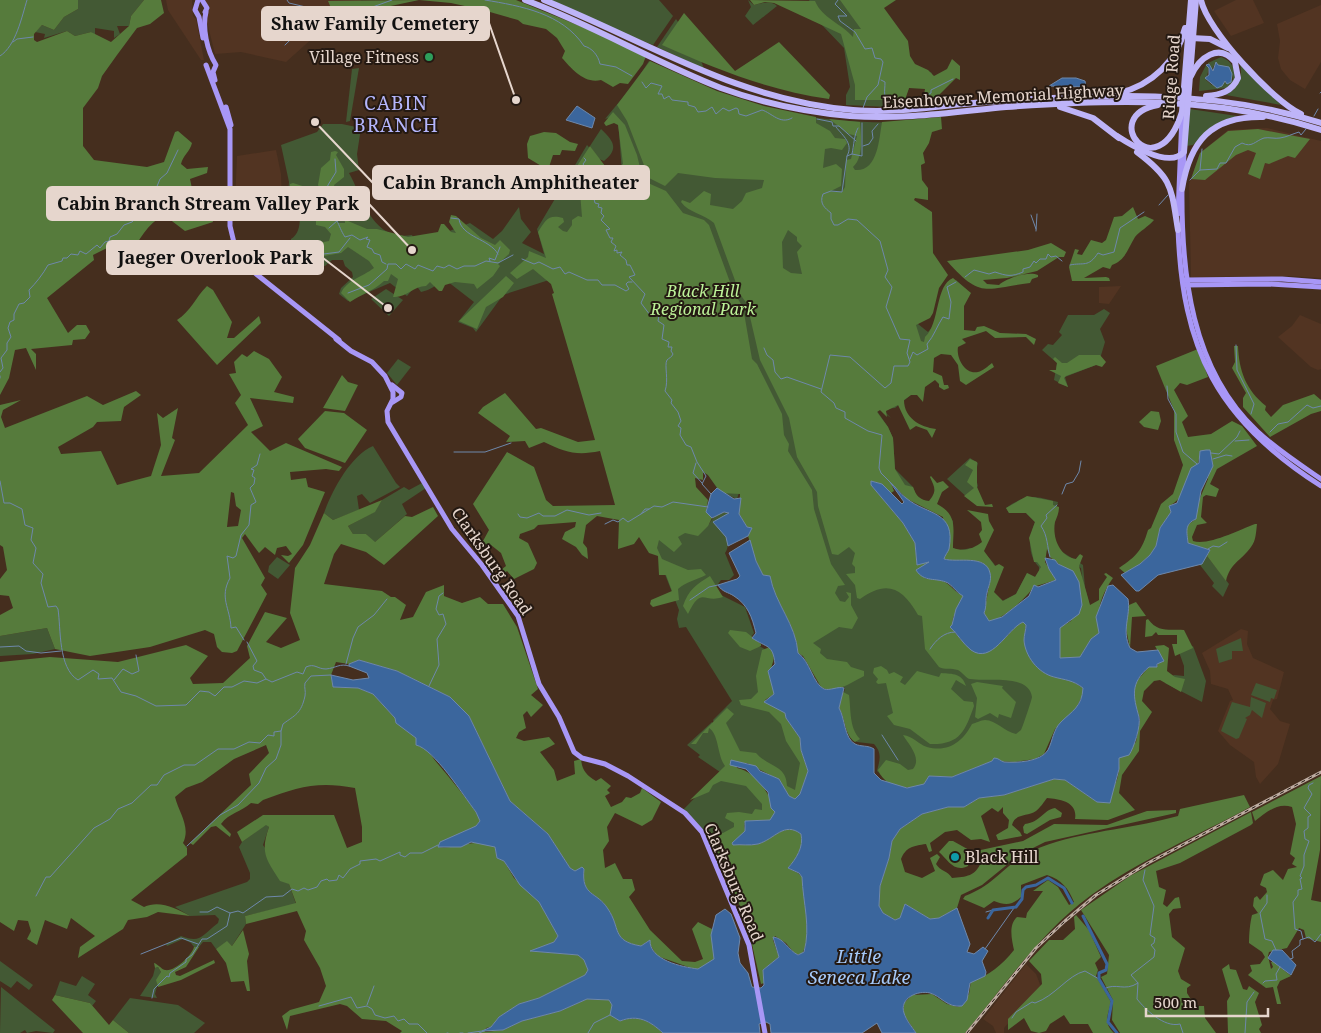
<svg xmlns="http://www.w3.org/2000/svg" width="1321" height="1033" viewBox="0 0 1321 1033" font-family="'Noto Serif',serif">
	<rect width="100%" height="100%" fill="#452e1e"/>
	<g fill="#523422">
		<polygon points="166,0 192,0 193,16 196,19 204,60 201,60 168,10"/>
		<polygon points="205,0 362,0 327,18 324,28 286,62 241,52 215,54 207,22 208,8"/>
		<polygon points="1236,0 1253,0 1264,23 1231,36 1214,11"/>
		<polygon points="1321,5 1321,62 1305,89 1290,80 1281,69 1278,58 1280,41 1277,24"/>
		<polygon points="1267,128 1321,141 1321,278 1289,276 1191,277 1189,184 1200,153 1228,130"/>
		<polygon points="276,150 281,174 282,203 235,203 237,156"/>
		<polygon points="1121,286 1109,304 1099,303 1099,287"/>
		<polygon points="1300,315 1321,324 1321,369 1318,370 1311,367 1278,337 1292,326"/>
		<polygon points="1241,629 1248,631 1247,644 1253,658 1284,672 1277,699 1273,700 1270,709 1280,721 1290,724 1278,764 1260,784 1256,777 1254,762 1230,745 1218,731 1230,701 1233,700 1228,689 1211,684 1210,671 1202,653"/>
		<polygon points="1026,964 1036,974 1041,987 1004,1028 1004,1033 996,1033 993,1026 983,1019"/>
	</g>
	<g fill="#435934">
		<polygon points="78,0 144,0 131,16 129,26 117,26 120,34 114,38 114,31 95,28 95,35 91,32 75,36 67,31 44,38 45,34 35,32 42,25 54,30 64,17 78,9"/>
		<polygon points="541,0 659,0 673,16 653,45"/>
		<path d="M748 0 754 5C762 3 771 0 777 6L753 25 745 16 751 7Z"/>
		<polygon points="809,0 875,0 913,64 932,73 930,77 913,79 904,100 916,99 917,105 888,107 846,105 846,95 850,87 844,48 822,25"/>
		<polygon points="676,19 697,49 704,69 657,47"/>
		<path d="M1221 57C1232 61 1236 69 1235 80L1227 88 1199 91 1200 77 1206 65 1209 68 1206 80 1212 85 1233 80 1232 74 1215 64 1211 71 1208 63Z"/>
		<path d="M649 61C681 75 712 91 745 102 798 119 856 124 912 122L872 211 918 324 928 332 946 311V287L956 280 967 290 959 302 956 335 959 338 924 358 923 385 895 408 882 409 891 418 880 410 877 411 888 427 893 438 895 469 913 487 916 495 923 500 937 504 953 521V548C961 552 965 548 973 548 986 550 993 563 1000 572L993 595 1000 602 1016 594 1027 573 1035 577 1039 576V567C1027 555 1029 537 1035 522L1026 513H1009L1006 508C1027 493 1034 496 1058 502L1052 524 1056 548 1075 560 1079 555 1081 556 1077 561 1083 565 1085 588 1091 610H1095C1093 620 1087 650 1077 655 1073 657 1065 656 1061 657 1050 634 1070 626 1086 617L1081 568C1075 565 1070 566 1065 564 1051 558 1051 543 1046 532L1042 529C1048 540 1041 554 1045 566 1046 571 1050 575 1053 580L1037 585 1032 582C1026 594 1002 619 987 619L985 610 987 608 991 569 976 556 956 558 944 556 948 548 947 522 942 516 906 497 886 474 881 451 883 439 867 408 858 405 852 411 822 388 826 364 820 376 819 392 841 418 867 436C861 445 862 448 861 458 857 483 866 485 881 502V508C884 511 888 511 891 514 907 528 909 550 913 569 916 571 920 575 923 577 936 583 957 583 960 601L953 611 950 621 941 628C960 630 964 655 984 653 1000 652 1008 631 1021 624L1024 627C1021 645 1028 667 1045 675 1058 681 1066 678 1078 688 1080 708 1060 713 1052 727 1047 735 1047 745 1042 753 1027 761 1010 761 995 754 981 773 944 767 924 773V779L918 785C902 786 889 782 877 771 880 759 882 753 874 744L857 742 850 737 846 715 840 704 845 689 841 683 825 685 816 674 805 652 800 649 795 627 771 575 762 571 750 541 751 532 756 527 755 522 752 525 746 523 742 519 743 497 746 492 744 483H742L737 499 719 491 695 456 692 447 686 439 679 436 681 456 679 460 694 492C691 500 683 501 676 503L700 514 709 524C713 517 721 511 729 513L714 522C722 530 733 541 725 553L734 575 729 580H721L713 591 745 607 754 633 751 637 746 638V640L769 651 772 661 766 667 770 691 763 697 755 699C766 708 780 707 784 722L788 723 799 741 798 751 805 771 796 794 790 795 779 777 760 770 755 764 736 760 727 753 713 720 732 701 686 627 679 628 677 619 679 610 637 503 616 505 552 279 503 295 476 332 473 328 458 322 474 302 443 278C437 285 431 290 421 292L416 285 407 296 390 283 348 301 339 294 341 288 353 277 352 272 345 266 343 260H332L325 266 316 265 308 272 290 259 291 239C302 232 300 217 299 206H287L289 182 281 145 317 132 323 124H342L361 128 357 154 359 170 349 173C363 198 372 242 412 235L416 244 470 223 493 239 502 231 519 207 521 219 531 232 522 243 544 254 537 229 587 145 596 155 590 146 601 129C614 141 619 149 604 161L599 159 623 187 618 119 611 117 605 119 634 84Z"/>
		<path d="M1240 63 1281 105 1226 95C1239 87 1243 78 1240 63Z"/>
		<polygon points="359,68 350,121 346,122 352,69"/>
		<polygon points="1190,109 1237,116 1215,125 1193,145 1186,146"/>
		<polygon points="386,289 403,300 389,316 371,299"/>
		<polygon points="1104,309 1110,313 1100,329 1105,342 1099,362 1101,363 1065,377 1068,387 1054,380 1057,363 1042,350 1048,344 1053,345 1062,335 1059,332 1068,315 1094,315"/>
		<polygon points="398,359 411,367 397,385 387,373"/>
		<path d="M373 446 396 483 400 487 370 503 362 494 357 496 359 510 333 520 324 513C332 491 350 456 373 446Z"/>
		<polygon points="970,458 978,463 975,475 978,486 969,499 947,479"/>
		<polygon points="422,483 426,488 402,504 407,514 374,543 366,534 353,534 348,526 374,512 382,500 404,487 409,490"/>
		<polygon points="1207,556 1229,584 1223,597 1212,586 1214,583 1200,565"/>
		<polygon points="277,557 290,565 278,579 268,572 269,566"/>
		<polygon points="47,628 55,649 33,654 0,656 0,636"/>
		<polygon points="1241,638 1243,651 1232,651 1232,659 1219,663 1216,649"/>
		<polygon points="1193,646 1206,681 1202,702 1165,683 1174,675 1184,676 1184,666 1179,652"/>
		<polygon points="1256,683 1277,690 1274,699 1271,698 1270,702 1251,695"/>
		<polygon points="1251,697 1266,703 1262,718 1252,710 1250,715 1245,718 1247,719 1239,738 1236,739 1221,731 1232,702 1250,707"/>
		<polygon points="712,722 722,750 770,807 742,827 731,855 764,969 756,961 750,932 738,902 730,889 714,850 712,851 707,838 682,811 720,772 698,757 700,755 687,745"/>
		<path d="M266 824 269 827 263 845 289 884 296 904 245 916 246 924 232 946 227 942 216 949 211 942H203L199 947H194L191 943 183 939 167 946 166 944 181 936C201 944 202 935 218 923L219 919 215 915 190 916 175 907 247 882 250 879V873L239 847 242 842Z"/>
		<polygon points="0,961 33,985 29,990 17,981 11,988 0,981"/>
		<polygon points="158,967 161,972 155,994 157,998 140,996 153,976 155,968"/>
		<polygon points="82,976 95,984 88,995 96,1001 92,1006 90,1003 55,995 60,981 76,986"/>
		<polygon points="1,987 55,1030 53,1033 36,1031 27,1033 25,1030 20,1033 0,1033"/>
		<polygon points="130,998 178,1005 205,1023 194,1033 129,1033 113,1020"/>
	</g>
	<g fill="#567b3c" fill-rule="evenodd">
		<path d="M0 0H78V9L64 17 54 30 42 25 34 34V40L37 42 67 31 75 36 91 32 111 42 129 26 131 16 144 0H161L164 13 150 24 137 28 117 55 102 76 98 88 83 108V146L94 160 147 167 164 162 175 132 178 131 192 143C190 152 183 155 181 164L187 169 208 167 207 173 190 179 195 203H205V210L200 212 201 218 212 217 213 222 185 231 164 215C142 227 135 249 123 270L107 248 93 255 94 260 47 298 68 333 77 325H86L90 332 85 339 73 340 72 345 31 349 36 354V370L26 348 15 350 9 378 0 395Z"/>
		<polygon points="419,0 386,7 356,28 336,20 328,1"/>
		<path d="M419 0H516L592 31 646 56 643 64 628 84 620 83 613 87 601 80C584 84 572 69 562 58L565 51 557 38 546 29 523 24 518 20 483 10 451 3Z"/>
		<path d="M750 0 815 1C822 18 842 24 853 37L854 29H861L840 0H896L884 8 908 41 910 56 915 64 928 70 934 76 947 69 952 59 960 66V80L956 78 939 95 940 100 932 99 924 95 925 89 909 88 906 97 909 100H855V85L841 34 774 3 765 2 754 5Z"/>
		<path d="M684 13 735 71 779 42 830 95 829 99C768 90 718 70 662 45Z"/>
		<path d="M650 61 717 91 764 106 816 117V123L830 131 835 138 845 139 847 143 842 150 831 148 825 149 823 168 836 164 842 169 841 186 831 191 842 192 845 187 846 160 851 159 857 136 849 134 829 119 860 122C861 136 864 157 853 167L855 170C878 172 879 139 882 122L941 117 942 129 932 132 929 143 923 153 925 163 921 165 922 180 928 188V200L915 198 914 200 932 212 933 253 948 275 939 288 933 313 930 318 916 325 921 341 924 342 925 337C940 324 935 285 953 278L971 293 964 306V330L975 331 977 327 984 326 1000 333 1026 334 1036 339 1034 345 1026 337 995 338 986 331 962 339 966 343 958 347C956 358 965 375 978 372 983 371 988 366 992 363L994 367 966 385 960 381 958 365 951 355 941 354 934 358 933 372 942 376 944 385H948L949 388 944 390 939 387V384L935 380 925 387 923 402 917 395H911L904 400C904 418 920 427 936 429L932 438 927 430 916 426 910 430 898 405 886 411 887 417 880 410 877 412 888 427 893 438 895 469 905 485 913 487C916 495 919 500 929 501 937 491 935 488 930 477L931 476 937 483 943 481 949 487 942 492 937 504C958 515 953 528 953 548 964 552 973 549 982 542L979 534 982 530 981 522 967 510 988 514 989 521 994 530 984 551 995 566 999 564 1004 567 994 592 1003 601 1016 594 1027 573 1035 577 1041 567 1037 562H1034L1029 538 1035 522 1026 513H1009L1006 508 1027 496 1053 501V505L1059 507C1059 513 1057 517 1055 522 1052 538 1060 557 1076 559L1080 554 1083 556 1079 566 1090 605 1099 600V589L1107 577 1104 574 1106 573 1113 578C1101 595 1095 613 1100 633L1091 639 1080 657 1060 659 1059 628 1071 621 1081 596 1077 578 1050 557 1047 549 1045 562 1056 580 1033 587C1029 596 1000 622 989 621L984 613 990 581 983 563C970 558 957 563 944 559L946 554 943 517 907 499 891 483 894 491 891 493 882 484 871 481V485L903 523 915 543 917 564 928 561 930 562 916 570 926 579C949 577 948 588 963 596L953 618 952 629C974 656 982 662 1008 635 1013 629 1016 625 1023 622L1026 624 1024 643 1040 669 1053 677 1069 679 1083 688V694L1075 711 1055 729 1044 754 1035 759 1015 762 992 761 952 777 929 776 924 784C908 791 885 788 878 770L886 760 900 764 908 770 913 769C922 758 909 745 903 735 913 736 918 744 927 747 949 753 963 741 972 724 976 723 981 720 985 720 996 720 1005 732 1016 734L1021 730C1023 726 1032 699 1032 697 1029 673 987 682 970 679 967 679 962 672 958 670 951 668 945 670 939 667L925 649 922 616 918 615C903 588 887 579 860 599L857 598 855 585 846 574 855 573V567L852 564 855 553 849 547 838 555 832 554 818 506 817 492 797 457 789 418 760 360 747 304 740 294 714 223C704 214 689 213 681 202L682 200 690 203 704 191 711 194 710 205 733 209 742 201 746 193 762 188 764 180 715 178 678 173 665 186 649 178 627 121 617 105ZM788 230 797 237V241L802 246 797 252 802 274 791 273 783 268 782 242Z"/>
		<path d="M613 112 625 125 637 155 642 176 648 183 666 191 683 213 704 220 709 225 734 293 743 307 752 359 757 364 782 414 784 435 789 444 788 451 812 490 814 509 831 564 845 585 838 586 835 593 840 601 845 602 849 597 846 592 851 593V605L858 618 852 629 839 627 813 643 821 649 820 653 827 659 847 662 851 667 864 671V676C852 682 835 695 821 687L803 656 798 653C796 624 775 604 770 577L763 575 756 561 748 536 751 528 747 527 739 514 740 494 721 493 708 475 703 472V480L695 478 696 487 708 500 706 512 712 518 708 526 698 536 685 533 678 537 682 544 674 552 659 540 657 548 662 559 688 570 701 569 706 575C696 580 686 582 678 589L679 600 653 607 650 604 651 600 672 591 666 575H659L658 556 649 553 639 537 634 544 618 549 619 520 597 516 586 525 583 543 587 548 588 559 582 555 576 547 562 539 565 532 575 527 576 522 538 525 534 529 520 534 519 538 528 543 537 563 534 569 514 579 507 571 496 580 493 576 506 566 501 553 491 545 483 553 477 552 489 530 473 504 507 452 534 467 546 500 553 506 615 505 600 451C576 456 565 452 544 442L529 448 525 441 506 442 510 436 478 413 483 407 505 393 536 429 541 428 578 442 595 440 552 294 554 293 551 284 533 269 517 279 510 273 528 257 529 251 546 258 538 232C546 220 548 214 563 218L564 222 558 227 563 231 567 232 572 225V220L578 216 582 217 580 192 592 186 581 176 579 177V183H566L590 146 611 174 623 164 618 125 614 123 606 126 604 123Z"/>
		<polygon points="1258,129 1310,139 1295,158 1288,156 1269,164 1265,163 1260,179 1248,174 1256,153 1248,150 1236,155 1205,180 1191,179 1200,153 1228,131"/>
		<polygon points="544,132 556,133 570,142 578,144 575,151 562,150 560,155 553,155 548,170 528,158 527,144 530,136"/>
		<path d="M335 151 338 152 336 155 344 169V177L334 185 339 204 345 208 336 217 338 223H345L344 213 348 211V221L367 229H377L408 237 438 232 441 224H444L451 232 456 233 449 222 451 215 456 216 481 238 495 245 500 240 510 250 509 254 498 264 500 266 493 276 477 289 474 284 455 282 445 285 442 291H439L430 282 426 286C413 286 407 298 393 297L398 279 391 274 388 281H384C373 291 362 294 350 302L341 293C347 280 362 277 374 268L369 261 348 247 341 253 318 257 316 260 304 261 300 264 292 257V253L296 251 297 247 329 241 331 234 325 227 316 225V207L294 202 290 192V184L293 183 312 189 315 198H319L321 191 318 185 321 168 330 160 331 152Z"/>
		<path d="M1133 207 1138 219 1145 216 1154 220C1148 227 1140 231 1135 237 1128 248 1126 260 1112 265L1110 269 1103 267 1084 278 1106 277 1109 278 1110 281H1072L1069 267 1075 249 1079 250 1077 254 1082 255 1091 240 1102 243 1106 240 1114 217 1122 216Z"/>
		<path d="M1051 243 1066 252 1064 257H1059L1037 271 1007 278 983 280 987 284 999 285C1007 278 1028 271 1038 275V277L1032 279 1030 283C984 289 981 299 947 261L1028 250Z"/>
		<polygon points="506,276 514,283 503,297 486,307 477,329 459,321"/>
		<path d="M207 286 213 290 232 322 227 338H234L259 316 261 323 217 365 177 320C191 311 195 298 207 286Z"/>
		<path d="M1234 346H1238C1239 371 1246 390 1266 406L1265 410 1271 417 1283 405 1314 394 1321 400V411L1311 414 1270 437 1243 407V398L1246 393 1232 368 1235 362Z"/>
		<path d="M1198 349 1208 377 1187 385 1180 383 1174 390 1188 416 1182 422 1188 437 1211 434 1232 421 1242 426 1257 446 1217 469 1210 484 1219 489 1216 497 1206 495 1203 497 1201 517 1207 523 1197 525 1192 537 1193 541C1208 546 1239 530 1255 524H1257C1256 532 1256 541 1251 547 1241 561 1230 563 1226 581L1207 556 1210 550 1188 543 1186 526 1196 519 1197 505 1208 479 1210 451H1200C1200 467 1184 500 1169 506L1171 512 1160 528 1156 546 1150 555 1140 564 1125 573 1119 568C1137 556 1142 550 1148 530L1151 528 1161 504 1173 494 1183 465 1174 440V410L1156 366Z"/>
		<path d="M254 351 269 359 282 377 274 392 294 397 293 403 250 398 263 426 251 432 270 451 286 443 342 467 339 471 326 469 290 472 291 480 306 478 308 487 325 492 303 545 289 563 281 555 288 556 292 554 286 546 277 548 275 555 265 547 259 553 245 534 242 538 265 578 261 585 267 594 237 651 232 653 222 652 217 647 214 634 205 630 150 647 90 656 55 649 47 628 0 636V615L13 608 9 596 0 595V579L7 570 3 547 0 545V405L21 400 3 410 1 417 5 428 87 396 103 405 136 391 141 395 124 407 121 421 97 422 93 427 58 447 61 454 101 451 117 485 151 476 161 445 157 413 163 418 178 408 172 438 175 440 161 476 199 473 248 425 235 403 241 395 229 374 236 373 234 362 242 354 247 357ZM231 492 234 493 236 506 241 510 238 526 227 527Z"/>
		<polygon points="1079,355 1100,355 1106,362 1102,367 1096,365 1066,376 1064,378 1068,387 1058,383 1061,376 1049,370 1056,370 1057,363 1053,359 1055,357 1062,363 1067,363"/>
		<polygon points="342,375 348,382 358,385 345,411 323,408"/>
		<polygon points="325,411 344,413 367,430 345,463 305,448 298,439"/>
		<polygon points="1151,411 1159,412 1161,421 1158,430 1144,427 1139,422"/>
		<polygon points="970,459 977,462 977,487 985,505 992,504 993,507 977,506 964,496 974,488 967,482 973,470 965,465"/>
		<path d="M382 500 375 512 348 526 353 534H366L375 542 405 516 412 517 433 507 438 516 384 565 366 552 341 544 334 554 324 584 382 591 391 597H395L406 605 400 620 413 617 426 592 444 585V596L462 603 480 597 488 604H503L517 627 538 689 531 695 543 705 531 717 527 711 523 715 526 728 519 732 516 738 524 741 549 737 555 744 540 752 554 770 557 781 575 774 574 761 581 759C582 770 586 775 596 781L601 778 611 786 607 790 610 793 605 796 611 807 622 802 626 797 631 798 640 793 642 788 661 802 652 820 642 826 615 813 607 827 609 841 603 850 605 868 615 863 623 879H632L635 890 629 897 650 930 682 961 695 962 703 959 692 929 698 922 712 929 714 959 711 963 698 969 691 968 657 956 648 941 641 946C611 941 621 928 608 909 597 891 581 897 584 869L575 871 570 868 548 834 510 801 469 716 450 697 397 671 359 660 349 664 336 662 331 675 333 687 358 688 373 694 395 718 397 723 416 738 418 745C431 751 430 755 438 764 452 781 466 797 478 815L480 821 476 826 438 847C458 850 476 836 495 847L497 858 504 861 514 878 539 902 558 936 554 942 531 951 578 955 584 960 588 970 585 975 539 998 519 1004 499 1017 491 1027 486 1028 485 1032 503 1030 522 1021 560 1011 587 999 609 1000 612 1005V1015L620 1021C638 1014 650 1021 663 1033H400L402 1031 386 1021 362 1019 347 1006 340 1004 290 1016 287 1030 282 1016 290 1010 319 1002 326 986 320 968 304 940 306 931 297 911 246 924 245 916 296 903 289 884 280 881C266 859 260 853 269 827L266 825 242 842 237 832 263 815H334L347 848 362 842V827L355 788C317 781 298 787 263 800L258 804 251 803C241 812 229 813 221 824L231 834 230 837 216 826 211 827 193 845 190 843 251 785 249 774 269 753 266 745 234 759 202 782 186 788 175 797C179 813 191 827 183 843L187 848V855L131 900 144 907C159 900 176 908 190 916L158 912 147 917 128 920 123 929 78 958 80 947 95 936 71 918 67 929 45 920 37 945 27 939 31 931 28 921 18 920 14 931 0 922V662L50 657 118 662 186 645 208 656 190 678 193 684 223 683 250 658 247 646 265 612 287 618 266 642 281 648 300 640 290 613 295 568 310 545 324 513 333 520Z"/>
		<path d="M710 576 723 597C703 604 702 585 688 614L683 606C688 590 697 584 710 576Z"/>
		<polygon points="1136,602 1146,616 1132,617 1130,648 1125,624 1129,605"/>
		<path d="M1148 619C1158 633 1169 629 1184 630L1193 648 1175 656 1172 644H1177V635H1158L1156 632 1152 636 1145 637 1146 620Z"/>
		<polygon points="730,630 746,632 761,644 761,646 750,651 740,647 728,633"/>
		<path d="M1164 645 1169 648 1167 671 1175 677 1185 679 1181 692 1160 680 1154 681 1144 691 1142 701 1152 712 1140 731 1139 751 1122 775 1119 793 1135 810 1108 820 1075 819C1078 802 1060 799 1047 798 1044 802 1040 808 1036 811 1027 817 1015 813 1012 825L1020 832 1022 836 1001 840H998L996 835 1008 828 1009 820 1003 813V807L998 812 992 808 981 816 990 842 981 839 971 840 957 830 945 832 930 843 932 851 929 852 926 844C913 846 906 847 901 859L905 872 922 878 935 871 930 858 937 854 940 857 936 864C940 871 948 871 952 878 966 877 976 876 981 862L975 852 976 851 1023 841 1054 824 1107 825 1147 811 1176 810V813L1045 842 1019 855 982 885 961 895 957 908 939 918 930 919 905 904 900 918 895 920 883 913 879 906 880 886 889 858 892 841 900 829 922 814 948 807H964L979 798 1004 795 1054 779 1065 780 1097 802C1115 790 1120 781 1119 758L1136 742 1140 719 1133 699 1134 684 1149 667H1157L1160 655 1155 646Z"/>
		<path d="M770 647C778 658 771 663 770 674 770 681 774 687 774 694L765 700 785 713 786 718 800 738 801 750 808 771 800 794 795 799 789 796 779 779 772 776 747 763H735L737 768C756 771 773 797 775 815L770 820 748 821 744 823 745 831 733 845C741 844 750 846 758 844 775 839 784 821 801 834 804 848 796 859 788 868L798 873 802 877C803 901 814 932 802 954H795L786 943 775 936 773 940 779 957 763 970 764 983 761 984 747 922 725 871 730 866 728 859 719 857 713 847 709 832 723 833 734 827V823L725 818 727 813 739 812 752 814 755 809 762 810V804L746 786 721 781 713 785 709 792 690 800 725 766C717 755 719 734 709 728L708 733H703L696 744H691L727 708 734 714 726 723 740 751 756 753C769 768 786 764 787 786L795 790 800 763 786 741 781 724 769 712 741 705 739 700 751 699 758 692 756 676 762 650Z"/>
		<path d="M881 666 887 670 889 674 894 672 903 677 900 682 905 685 917 671 939 677 941 673C953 674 962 673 966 686L956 680 951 689 964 701 973 702 974 706C965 731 960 745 930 744L910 729 894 725 887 716 893 713 886 683 878 684 876 682 878 679 873 673 874 668Z"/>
		<polygon points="977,682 1003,686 1002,688 1016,702 1011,718 999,714 998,718 990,713 978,719 975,717 977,698 971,684"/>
		<path d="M843 692 849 695C851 709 849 728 860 739L855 742C844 734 846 720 839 708Z"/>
		<path d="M1321 776 1320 850 1311 900 1321 902V942L1306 938 1304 930 1299 928 1287 948 1269 952 1268 956 1271 969 1273 967 1271 962H1274L1291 976 1280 981 1277 987 1281 1004H1277L1273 987 1266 988 1248 975 1252 971 1250 965 1260 964 1265 957 1262 952 1249 943C1249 934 1250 923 1252 915L1258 913 1253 906 1254 898 1257 896 1260 900 1267 892 1266 888 1260 885 1264 874 1273 870 1283 880 1288 869 1297 867 1292 864 1295 858 1290 854 1296 824 1292 807C1277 802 1266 813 1255 821L1252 812Z"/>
		<path d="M1244 795 1250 807C1197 836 1139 860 1090 896 1040 933 1005 985 965 1033H916L903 1013 904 1003 912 995 932 994 947 1004 958 1007 969 994 971 981C989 976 1002 965 1014 950 1012 940 1008 925 1017 917L1026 918 1027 913 1043 891H1033L1048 880 1058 887 1069 905 1074 902C1068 888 1062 880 1047 875L1021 885V897C1011 906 1005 905 994 901L984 908 963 899 965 896C996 885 1006 862 1034 850 1073 833 1121 830 1162 820L1178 816 1180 809Z"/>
		<path d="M1055 808 1062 813 1061 817 1050 820 1027 834 1024 833 1023 827 1025 824C1041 822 1043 810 1055 808Z"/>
		<polygon points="1251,812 1253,823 1251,825 1180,863 1156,871 1159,887 1166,890 1163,904 1167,907 1175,898 1179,897 1181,908 1173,909 1169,914 1172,937 1185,948 1178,971 1181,979 1191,985 1187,988 1187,993 1195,1006 1204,1006 1205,1018 1216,1033 1120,1033 1112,1020 1113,1000 1101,977 1107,974 1109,955 1081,910 1130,876"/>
		<path d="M949 841H953L971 851 968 866C954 873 948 860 939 852Z"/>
		<path d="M1076 915 1089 930 1101 957 1095 963 1098 970 1096 976 1111 1002C1108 1015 1103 1023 1114 1033H1093L1088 1024H1070L1064 1015 1050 1024 1046 1031 1039 1033 1031 1031 1024 1018 1008 1030V1019L1042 984 1041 974 1029 961 1049 940H1063L1075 929 1074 917Z"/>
		<polygon points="243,930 249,954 247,961 250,991 247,991 244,981 231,982 226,963 216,949 227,941 232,946"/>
		<path d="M194 947H199L186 967 175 972 176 975 180 976 214 960 215 963 181 980 158 987 156 980 161 972 158 967 155 968 154 963C158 964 161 969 165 970 175 972 192 955 194 947Z"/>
		<polygon points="1229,964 1230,969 1236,970 1243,989 1247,990 1249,986 1259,993 1255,1002 1262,1025 1259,1029 1261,1033 1228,1033 1227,1001 1230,996 1222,969"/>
		<polygon points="55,995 90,1003 109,1025 113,1020 129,1033 83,1033 52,1000"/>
	</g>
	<g fill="#3b669d" stroke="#6e88ab">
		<polygon points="1216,62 1218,65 1229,67 1232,74 1231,82 1227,84 1225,81 1222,86 1217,88 1205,78 1209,75 1209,68 1206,65 1209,64 1213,71"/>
		<polygon points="1062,78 1076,78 1085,81 1086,87 1049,86"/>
		<polygon points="577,106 595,118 592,128 566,120"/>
		<path d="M1206 450H1210L1213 466 1201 491 1196 519C1184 524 1187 532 1188 543L1210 550 1202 564 1158 575 1139 591H1136L1121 575 1140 564 1150 555 1156 546 1160 528 1171 512 1169 506 1177 503 1191 468 1199 463 1200 451Z"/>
		<path d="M871 481 882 484 902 504 904 502 890 482C896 487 900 494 906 498 928 516 956 510 949 549 948 552 945 555 944 559 957 563 986 554 990 573 992 580 988 587 987 593 985 600 987 606 984 613L989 621 1002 617 1029 596 1034 585 1038 587 1056 580 1049 569 1045 558 1055 560 1058 564 1073 571 1079 582 1082 605 1079 614 1060 628V658L1080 657 1091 639 1099 633 1096 617 1108 586 1113 585 1128 599C1131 616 1121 630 1130 648L1137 652 1158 650 1164 661 1157 664V667H1149C1130 683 1133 696 1139 717 1141 725 1134 748 1129 755L1119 758V769L1110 803 1097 802 1065 780 1054 779 1004 795 979 798 964 807H948L922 814 900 829 892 841 889 858 880 886 879 906 883 913 895 920 900 918 905 904 930 919 939 918 957 908 970 944 967 952 974 954 983 947 988 951 982 961 986 972 985 976 970 983 967 1000 962 1006C947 1008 941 996 930 993 918 990 899 998 904 1013 906 1020 912 1027 916 1033H882L877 1023 862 1033H771L770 1024 766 1022 759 1024 760 1033H663C650 1021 638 1014 620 1021L610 1015 612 1005 609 1000 587 999 560 1011 522 1021 503 1030 482 1031 491 1027 499 1017 519 1004 539 998 585 975 588 970 584 960 578 955 530 951 554 942 558 936 539 902 520 885 504 861 497 858 495 847 471 842 461 847H438L440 842 476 826 480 821 476 812C463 795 434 749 416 745V738L396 723 395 718 373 694 358 688 333 687 331 675 353 680 369 678 367 673 349 666V664L359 660 397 671 450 697 469 716 510 801 548 834 570 868 575 871 582 867 584 869C581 897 597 891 608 909 621 928 611 941 641 946L650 940C649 960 682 967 698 969L714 959 711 935 716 915 725 909 731 914 740 938 738 953 740 963 748 973 752 987 761 988 764 985 763 970 779 957 773 937C784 938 788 950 798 955L804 952C811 927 803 903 802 877L799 873 788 868C796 859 804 847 801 834 784 821 775 839 758 844 749 846 741 844 733 845L732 843 745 831V821L770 820 775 812 771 808 768 792 746 769 730 765 731 760 756 766 760 771 772 776 779 779 789 796 795 799 800 794 808 771 801 750 800 738 786 718 785 713 764 702 774 694 768 671 775 664C773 644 767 648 752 638L756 633C752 617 748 605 734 596 728 592 722 592 718 585L737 579 740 576 729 553 750 540 756 561 763 575 770 576C775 604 796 624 798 653 810 661 813 684 824 689 830 691 838 686 844 688L839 708C845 718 844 738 855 744 861 747 868 745 874 749V773L881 780 907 788 924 784 929 776 952 777 992 761 994 758C999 758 1000 761 1004 762 1016 763 1041 762 1048 750 1053 740 1053 730 1061 722 1072 711 1082 707 1083 688 1073 680 1065 680 1054 677 1038 673 1025 656 1024 640 1024 635 1026 630 1026 625L1023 622C1007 629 992 665 971 650 963 644 957 633 950 627L952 625 956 609 963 596C957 593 954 587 948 583 936 577 924 583 916 570L929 562 917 565 915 543 903 523 871 485Z"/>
		<polygon points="717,488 734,499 741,498 739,514 747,527 752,528 748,536 728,546 726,537 713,522 729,513 724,512 712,518 706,512 711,494"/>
		<polygon points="1273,950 1282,950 1296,965 1291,975 1268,958"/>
	</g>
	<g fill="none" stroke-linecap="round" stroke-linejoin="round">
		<g stroke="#6e88ab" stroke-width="1">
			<path d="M287 0 289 3 310 8C315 16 323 15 332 15"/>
			<path d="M485 0C521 6 562 13 584 46 592 48 598 55 600 64L616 67 632 76"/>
			<polyline points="838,0 835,4 847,16 838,16 840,21 855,32 865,49 872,48 875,58 881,59 883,62 878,85 867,97 863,108"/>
			<path d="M328 21 331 16C339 13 347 15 354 11L356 13 392 0"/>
			<polyline points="13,42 17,39 33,37"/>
			<polyline points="285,45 318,13"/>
			<path d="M0 56C16 46 22 16 27 0"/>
			<path d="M881 80 885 82C885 93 882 96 892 105L918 100 923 97"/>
			<path d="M642 82 646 88 651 83 662 86 658 94H662L664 99 669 96 672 100 688 102V105L695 107 698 112 706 111 712 107 716 114 723 108 729 111 736 108 738 109 739 114 746 116 762 110C772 113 780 125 792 118"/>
			<polyline points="1320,93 1321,92"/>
			<polyline points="925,96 931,93 931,90 953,79"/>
			<polyline points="1314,116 1318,109"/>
			<polyline points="817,119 832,122 833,126 839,126 856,141"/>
			<path d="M862 123V156L852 154 847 156 842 192 831 191 823 194C819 204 825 208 831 213V219L834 225H838L848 219 857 220 880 241 888 270 885 277 892 287 886 307 900 339 910 340 907 353 910 362 908 366H894L891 383 885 388 850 357 830 355 821 392 834 403 836 408 845 412V418L868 431 882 435 879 468 881 473 890 482"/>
			<path d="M836 127C843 136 854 144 847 156"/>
			<polyline points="863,146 869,144 873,138 872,131 878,124"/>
			<path d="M852 154C854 145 854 135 858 128"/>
			<path d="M584 158 586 160 583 164 585 167H588L592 177 591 179 597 181 592 191 595 203 599 204 598 207 602 208 601 213 604 216 601 220 610 229 606 230 610 238H613L611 242 616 246 614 251 617 250V253L622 252 620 255 626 260 627 265H630L635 275 629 277 645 294 641 303 650 315H659L658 321 664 325 662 339 669 342 668 347H672L671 351 673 354C672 357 669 358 667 360 664 365 669 380 665 391L672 400 671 403 678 412 681 421 678 426 681 428 680 435 686 445 691 447 697 462 706 476 702 484 711 494"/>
			<path d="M335 159 336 172 328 185 322 206C339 216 337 225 345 237L352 235 360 240 368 237 366 239 370 240 367 247 372 249 374 253 380 255 382 262 386 264"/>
			<polyline points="1200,170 1202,149"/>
			<path d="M1190 180 1200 170 1217 169 1220 163H1226L1235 147 1242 143C1252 148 1255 141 1264 138 1269 137 1275 139 1280 138 1287 137 1292 134 1299 132L1301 135 1306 129"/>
			<polyline points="294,188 306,200 322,206"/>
			<polyline points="317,195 325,200"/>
			<polyline points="1159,205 1168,195"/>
			<polyline points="1031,215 1036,229"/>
			<path d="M451 218 459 219C461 237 490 239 498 254"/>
			<polyline points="329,228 338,220"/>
			<polyline points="1036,231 1037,214"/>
			<polyline points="316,255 339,252 350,238"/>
			<polyline points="522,259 534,264 539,262 553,269 560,267 565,274 569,272 587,280 598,280 602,285 615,285 626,291 629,289 626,284 628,282 632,282"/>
			<polyline points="490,261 489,258 495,260 500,247"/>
			<path d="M1070 265C1084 262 1088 268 1098 253L1103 255 1114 252 1120 228 1144 212"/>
			<path d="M965 277 974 270 989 274 995 272C1007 276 1011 277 1023 272V269L1030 267 1034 261 1036 263 1040 259H1046L1048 254 1051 257 1056 256 1062 261"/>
			<polyline points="348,293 369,285 387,269 388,264 396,264 401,269 406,264 415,269 418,265 433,271 437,266 444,268 449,265 457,269 464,266 475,266 486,261 498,263 513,255"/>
			<polyline points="1236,345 1237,370 1254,404 1251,414"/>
			<polyline points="764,348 767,355 773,360 775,372 781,379 787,377 821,389"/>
			<path d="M910 359 913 352 917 355 928 349 927 344C934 336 937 326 943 317L949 319 951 302 947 287 956 282"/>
			<path d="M0 372 3 368 1 358 7 350V343L11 337 8 328 10 322 14 320V314L19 304 24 303 30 297 29 290C36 283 43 274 48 265L62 261 63 258H67L71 254 78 255 80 251 86 254 97 245 100 248 105 242 109 241 110 237 117 234 124 225 132 222 151 201 160 179 167 173 178 150"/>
			<polyline points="0,376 0,378"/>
			<polyline points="1167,386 1168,399 1176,414 1176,432 1183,452 1197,464"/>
			<polyline points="1270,432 1278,424 1288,422 1307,405 1313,408 1321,406"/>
			<polyline points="1235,441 1249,440"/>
			<polyline points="454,452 485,452 511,443"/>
			<polyline points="1211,453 1219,454 1237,437 1240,431"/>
			<polyline points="1213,459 1226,455 1232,456"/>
			<polyline points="696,463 693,473 702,483"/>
			<path d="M0 481 4 503H10L22 509 25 525 33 528 31 540 36 548 33 563 43 574 41 583 48 607 56 606 58 609C61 629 58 668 78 680L93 670 99 674 98 679 112 678 121 692 136 696 156 706 186 705 200 691 209 692 215 696 224 687H232L244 681 257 683 266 679 272 682 297 672 303 674 306 667C315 663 317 669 326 669 336 668 340 663 349 666"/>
			<polyline points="1062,494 1066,484 1073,482 1079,472 1081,461"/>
			<polyline points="518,514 520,517 527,518 539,513 543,516 555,516 567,510 589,515 601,513"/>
			<polyline points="641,514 645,509 649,509"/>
			<polyline points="605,524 613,520 618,522 623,518 628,522 654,506 662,507 673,502 708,507"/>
			<polyline points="1208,549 1213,546 1219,547 1227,542"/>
			<path d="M1050 557C1047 547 1048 536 1041 526L1047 518 1046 515 1057 505"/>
			<polyline points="690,600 709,587 718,585"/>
			<path d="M244 640 236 627 231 628C230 607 219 598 230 578L227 556 233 558 236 556 241 535 249 525 251 505 256 502 250 488 254 484 255 478 252 476 254 470 251 469 257 465 260 454"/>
			<polyline points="247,642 257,661 253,666 254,670 262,673 266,679"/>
			<polyline points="0,647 19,646 26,651 41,653 61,651"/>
			<path d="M930 649C936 640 944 632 955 632"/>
			<polyline points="346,664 353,638 358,627 374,615 387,599"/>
			<polyline points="114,680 123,669 132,674 139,671 136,655"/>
			<polyline points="429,686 439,665 437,639 446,624 443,614 439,615 436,609 439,596 443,593"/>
			<polyline points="882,735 898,760"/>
			<polyline points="187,846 220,815 238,805 259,783 266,768 276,759 281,745 281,731"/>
			<polyline points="1267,895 1267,903 1260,913 1265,939 1272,941 1276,950"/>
			<path d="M36 896 46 877H50L94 828 110 819 118 809 132 803 151 785H157L164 775 184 765H195L218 749H234L249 742 260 743 268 735 274 736V732L281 731 283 724C295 715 301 714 305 696 306 691 304 688 305 683L311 676 331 675"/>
			<polyline points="200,912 208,912 217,907 230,913"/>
			<polyline points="986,912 993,910"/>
			<polyline points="1303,939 1301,931 1295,929 1293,902 1298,895 1298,890 1302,889 1300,879 1302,878 1300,876 1304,866 1304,855 1309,841 1305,839 1304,831 1308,828 1308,817 1311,815 1304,808 1312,794 1308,788 1309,785 1313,783"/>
			<polyline points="985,949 1014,908"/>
			<polyline points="141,954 181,938 198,944"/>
			<polyline points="1290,959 1293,958 1292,951 1300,945 1300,940 1309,937 1315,942 1321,934"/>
			<path d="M1138 983 1137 999C1145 1009 1164 1028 1180 1024L1183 1033"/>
			<polyline points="1263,983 1265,981 1277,980 1276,974 1280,967"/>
			<path d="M1104 989C1116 982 1124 992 1138 983L1131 975 1154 957 1155 950 1151 945 1154 943 1155 938 1150 935 1154 906 1143 880 1145 870"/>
			<polyline points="152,998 154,989 167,976 169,977 170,973 186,962 186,959 192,955 202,939 207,939 227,926 230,913 238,911 243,913 266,897 283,896 292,889 298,891 304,888 308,890 317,887 321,881 327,879 329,881 337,880 339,875 343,878 350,869 360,864 360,861 376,859 380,861 400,852 400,855 405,857 410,853 422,853 438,845"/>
			<polyline points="367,1005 374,986"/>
			<polyline points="319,1006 351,997 357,1008 367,1006 372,1009 375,1015 385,1018 394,1016 398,1021 404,1019 409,1024 418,1024 427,1033"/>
			<path d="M1012 1018 1016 1012 1032 1002 1035 1003C1055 996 1068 975 1085 971L1099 979"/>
			<polyline points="447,1033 448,1033"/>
			<polyline points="460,1033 463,1033"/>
			<polyline points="468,1033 482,1031"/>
			<polyline points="479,1033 484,1031"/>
			<polyline points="588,1033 594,1023 610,1015"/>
			<polyline points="1245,1033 1247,1002 1254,992"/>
		</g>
		<g stroke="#3b669d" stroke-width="3">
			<polyline points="1083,916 1107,964 1106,970 1099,973 1099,979 1112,1001 1108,1022 1117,1033"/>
			<polyline points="988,918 993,910 1016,907 1022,899 1023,890 1026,887 1036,885 1048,878 1064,888 1072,903"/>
		</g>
		<g stroke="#a897f6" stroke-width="5">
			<polyline points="198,0 195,10 199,17 203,38"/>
			<polyline points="202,0 207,8 205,12"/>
			<path d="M206 12C202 27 207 51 216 65L213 72 215 80"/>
			<polyline points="206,65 230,129 230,226 236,251 250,269 339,340"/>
			<polyline points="226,107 231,125"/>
			<polyline points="1183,176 1184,152"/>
			<path d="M1182 187C1181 273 1191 369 1257 431 1276 449 1299 464 1321 479"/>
			<polyline points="1178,214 1182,115"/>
			<path d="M1178 228C1182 349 1217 420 1321 486"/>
			<polyline points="1184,280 1282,279 1321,282"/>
			<polyline points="1185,285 1268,284 1321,287"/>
			<polyline points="336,339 351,351 372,362 385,376 393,392 393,399 387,411 388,422 452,529 482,565 518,616 539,684 559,717 574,752 582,758 605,764 628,776 685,813 702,832 749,945 765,1033"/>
			<polyline points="392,385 402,393 401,397 393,402"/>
		</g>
		<g stroke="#beb4f8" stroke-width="6">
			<path d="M525 0C593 25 654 62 721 88 762 103 806 112 850 116 903 120 954 112 1006 107 1115 99 1216 96 1321 130"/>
			<path d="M544 0C650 43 737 100 853 110 898 114 942 105 986 102 1099 94 1212 88 1321 123"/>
			<path d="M1201 0C1207 30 1273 101 1301 114"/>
			<polyline points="1191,38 1210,39 1228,48"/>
			<path d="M1191 76C1199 58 1219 42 1235 62L1238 78C1232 92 1220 95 1206 96"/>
			<path d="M1119 93C1152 85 1177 61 1185 28"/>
			<path d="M1158 105C1097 116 1157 191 1182 112L1191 0"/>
			<polyline points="1060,107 1093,118 1119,138"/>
			<path d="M1117 136C1131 145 1169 169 1184 152L1196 0"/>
			<path d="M1137 152C1173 179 1171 187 1178 230"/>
			<path d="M1182 189C1190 141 1211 116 1263 117"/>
		</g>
		<g stroke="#beada2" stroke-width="3">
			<polyline id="rail" points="967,1033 1036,948 1065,921 1096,895 1148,863 1321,772"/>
		</g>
		<use href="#rail" stroke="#241912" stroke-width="1" stroke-dasharray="4" stroke-linecap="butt"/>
	</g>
	<circle fill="#2e9e5b" stroke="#241912" stroke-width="2" cx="429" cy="57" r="5"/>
	<circle fill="#0f9aa8" stroke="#241912" stroke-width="2" cx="955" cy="857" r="5"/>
	<g text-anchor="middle" stroke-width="4" stroke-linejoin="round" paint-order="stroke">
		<g font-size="16" fill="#e6d6cd" stroke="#241912" text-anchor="end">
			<text x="419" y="63">Village Fitness</text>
			<text x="965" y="863" text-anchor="start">Black Hill</text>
		</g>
		<g font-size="16" fill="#e6d6cd" stroke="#241912">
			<text transform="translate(1171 77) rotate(-86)" y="6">Ridge Road</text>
			<text transform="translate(1003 96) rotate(-3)" y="6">Eisenhower Memorial Highway</text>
			<text transform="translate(492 561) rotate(55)" y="6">Clarksburg Road</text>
			<text transform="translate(734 882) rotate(67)" y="6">Clarksburg Road</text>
		</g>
		<g font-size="16" font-style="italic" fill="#bcf298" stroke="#241912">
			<text x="703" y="297">Black Hill<tspan x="703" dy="18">Regional Park</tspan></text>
		</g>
		<g font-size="18" font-style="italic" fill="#a5c9f9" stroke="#241912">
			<text x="859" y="963">Little<tspan x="859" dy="21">Seneca Lake</tspan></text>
		</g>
		<g font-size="19" letter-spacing="1" fill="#b5b6fd" stroke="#241912">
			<text x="396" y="110">CABIN<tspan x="396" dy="22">BRANCH</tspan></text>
		</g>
	</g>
	<path fill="none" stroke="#e6d6cd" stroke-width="2" d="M516 100L489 23M315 122L373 183M412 250L369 204M388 308L323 258"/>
	<g fill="#e6d6cd" stroke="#241912" stroke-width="2">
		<circle cx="516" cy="100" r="5"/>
		<circle cx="315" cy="122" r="5"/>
		<circle cx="412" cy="250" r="5"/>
		<circle cx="388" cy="308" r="5"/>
	</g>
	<g fill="#e6d6cd" stroke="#e6d6cd" stroke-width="2">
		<rect x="262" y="7" width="227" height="33" rx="5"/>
		<rect x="373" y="166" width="276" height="33" rx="5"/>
		<rect x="47" y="187" width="322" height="33" rx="5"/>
		<rect x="107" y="241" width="216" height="33" rx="5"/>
	</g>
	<g font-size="18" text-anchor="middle" font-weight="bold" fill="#111">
		<text x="375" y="30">Shaw Family Cemetery</text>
		<text x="511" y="189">Cabin Branch Amphitheater</text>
		<text x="208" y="210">Cabin Branch Stream Valley Park</text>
		<text x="215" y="264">Jaeger Overlook Park</text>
	</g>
	<path d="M1146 1008v8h122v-8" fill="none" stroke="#e6d6cd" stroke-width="2.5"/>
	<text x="1154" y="1008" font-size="15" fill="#e6d6cd" stroke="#241912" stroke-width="4" paint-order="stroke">500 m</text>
</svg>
